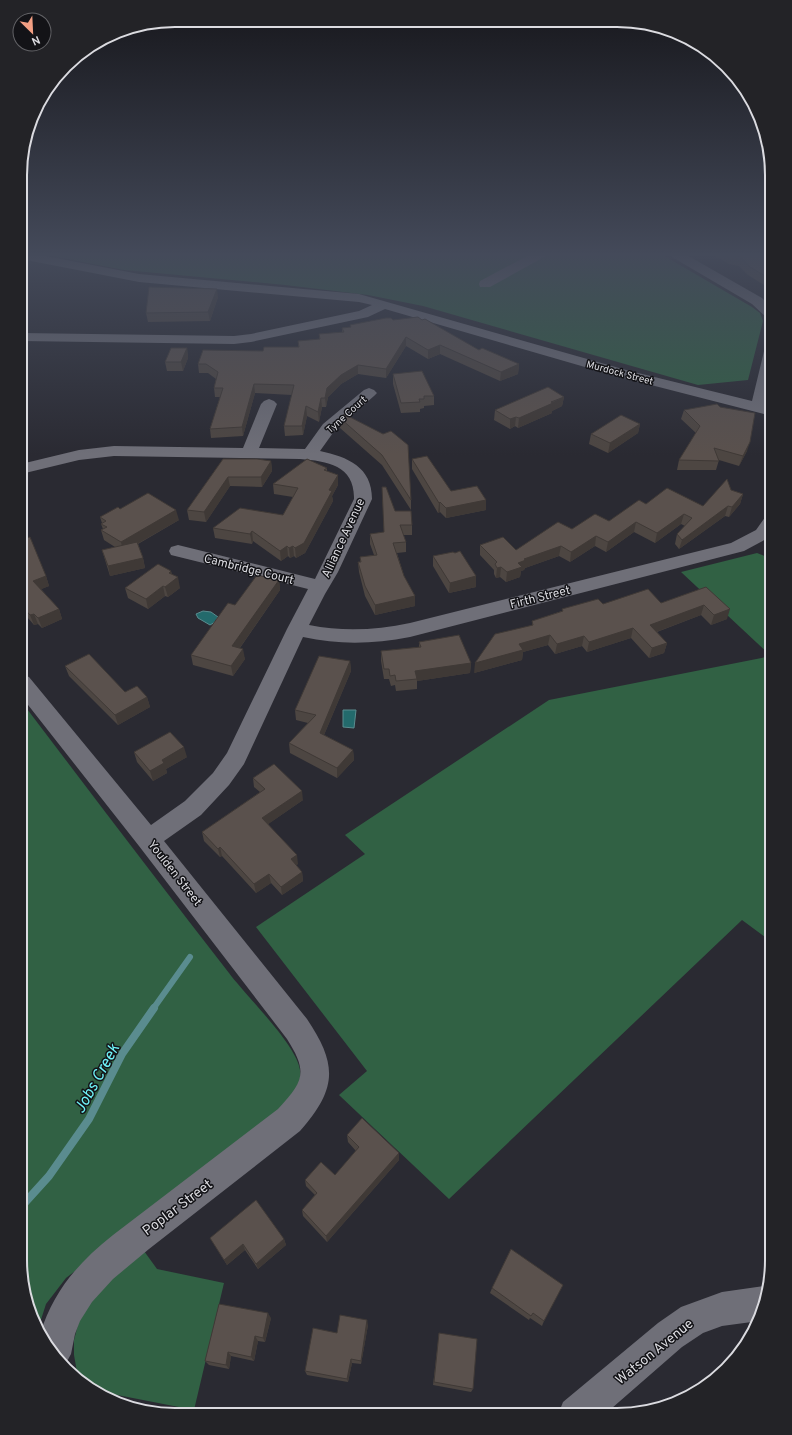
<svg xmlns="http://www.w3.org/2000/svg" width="792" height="1435" viewBox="0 0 792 1435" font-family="Overpass,sans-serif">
	<rect width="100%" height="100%" fill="#2a2a32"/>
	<g fill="#316144">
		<polygon points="42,254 661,254 752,307 760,313 763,321 748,380 698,385 423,306 368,295 285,285 124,270"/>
		<polygon points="757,553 772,559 772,942 742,920 449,1199 339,1095 367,1071 256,927 365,854 345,835 549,700 771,656 681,572"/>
		<path d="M21 701C90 792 159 883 229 973 246 996 297 1045 300 1070 303 1089 284 1106 272 1119L66 1278 46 1304 38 1329 28 1310 20 1260Z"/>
		<polygon points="144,1251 157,1269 224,1283 194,1410 97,1391 85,1384 77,1372 74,1355 74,1340 80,1317 92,1296"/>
	</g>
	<g fill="#236a6c" stroke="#5a8c8f">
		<polygon points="203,611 211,612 218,617 215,622 210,625 198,618 196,614"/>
		<polygon points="343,710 356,710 354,728 343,727"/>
	</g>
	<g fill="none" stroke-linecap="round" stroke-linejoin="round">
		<polyline stroke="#5a8c8f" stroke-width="6" points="153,1009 190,957"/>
		<polyline stroke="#5a8c8f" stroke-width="8" points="20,1208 49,1176 89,1119 122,1054 154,1008"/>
		<g fill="#6f6f78" fill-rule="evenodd">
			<polygon points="21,254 35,254 139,274 359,294 626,370 752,401 765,347 767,344 772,343 772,379 766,405 772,406 772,416 616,376 385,309 368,317 251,342 234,344 21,341 21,333 234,336 251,334 359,311 372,305 359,302 139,282 21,259"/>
			<polygon points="531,254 546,254 544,257 490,287 480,287 479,284 480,281"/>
			<polygon points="670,254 685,254 762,298 772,308 772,319 767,318 752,304 672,257"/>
			<path d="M369 388 374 390 377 393 374 396 335 430 320 451C348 457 372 467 372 499L338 572 325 594 309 625C344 632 376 630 410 623L731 543 756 530 766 516 772 515V533L768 538 744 551 410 637C373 644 340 645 303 637L244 764 229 785 201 815 164 841 307 1019C338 1065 337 1089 300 1131L149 1249 113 1279 92 1302 80 1321 75 1334 71 1354 64 1367 46 1346 40 1334C54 1290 78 1263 113 1235L278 1109C304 1081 308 1072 287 1039L139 846 21 696V674L29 677 151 825 185 801 213 773 227 753 287 629 308 589 171 555 169 551 171 547 178 545 315 579 354 499C355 466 328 461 300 459L114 456 79 460 21 474V464L79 450 114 446 243 448 261 404 264 401 269 399 274 401 277 404 259 448 305 449 323 424 364 390Z"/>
			<polygon points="764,1286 768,1287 759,1321 722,1326 703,1333 682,1347 604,1415 558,1415 563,1402 658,1323 681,1307 722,1292"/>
		</g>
	</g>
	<g fill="#4d4642">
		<polygon points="712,254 772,254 772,290 748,275 739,266 729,264"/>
		<polygon points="218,297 210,321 148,322 146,313"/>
		<polygon points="393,320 422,320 479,350 519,364 518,374 500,381 440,354 428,359 406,346 386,378 358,374 341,384 328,397 326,407 322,407 319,422 307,416 303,435 285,436 284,426 292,395 255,393 243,436 211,438 210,429 220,397 215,397 214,388 216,379 208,373 199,373 198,364 263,351 298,347 298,341 319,339 319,334 342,332 342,328 350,327 350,325"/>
		<polygon points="187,348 188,358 183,371 167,371 165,362"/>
		<polygon points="393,374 434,396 434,405 424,406 424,408 420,409 420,412 401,413 393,384"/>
		<polygon points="564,397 562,406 552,411 552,413 518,428 515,426 510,429 494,420 495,410"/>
		<polygon points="684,410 747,451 739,466 719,460 716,470 677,470 679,460 696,433 681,419"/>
		<polygon points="340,418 383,434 411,500 411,510 382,465 340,428"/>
		<polygon points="640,424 638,433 608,453 589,444 591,434"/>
		<polygon points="223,459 271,461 272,471 262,487 230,486 206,522 189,520 187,510"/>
		<polygon points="412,459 451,491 486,500 486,510 446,518 440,512 438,513 412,469"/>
		<polygon points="327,468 327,471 338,475 338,485 332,496 333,501 305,553 296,558 294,556 290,558 288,556 281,561 253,541 252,544 215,538 213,528 283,515 293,497 274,494 273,484"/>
		<polygon points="382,487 395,511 412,525 412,535 403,535 406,542 406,552 397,553 404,576 415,596 415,606 375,615 365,596 359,572 358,562 360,562 360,557 374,555 370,544 370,534 384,532"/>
		<polygon points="731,490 743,494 740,504 729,517 725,516 679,549 675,544 677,534 685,526 681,524 655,543 634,532 606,552 595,546 570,562 559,556 525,568 524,570 521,571 520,577 506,582 500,577 496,578 494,574 494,570 480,555 480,545 516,550 572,529 609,521 703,506"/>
		<polygon points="120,509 179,520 138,544 143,558 145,568 110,576 102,550 115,547 104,540 101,530 103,529 101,524 102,523 100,517"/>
		<polygon points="21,539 46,576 49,586 41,589 59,609 62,619 42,628 38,624 34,625 21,610"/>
		<polygon points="455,553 476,576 476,587 449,593 433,566 433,556"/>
		<polygon points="171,571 172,575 180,588 168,597 165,596 148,609 128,598 125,588"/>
		<polygon points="279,580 280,590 240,648 245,659 233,676 193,665 191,655 235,605"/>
		<polygon points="706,587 727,619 711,625 701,615 657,632 667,643 664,653 649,658 631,638 587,652 582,646 555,654 548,645 523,652 522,660 474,673 532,625 532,621 562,611 562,609 603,604 661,603"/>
		<polygon points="419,642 471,663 470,673 417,681 417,689 396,691 395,685 391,686 389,679 384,679 381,661 381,651 419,647"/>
		<polygon points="350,661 351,671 324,735 353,750 354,760 337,778 290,753 289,743 308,723 296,720 295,710"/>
		<polygon points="65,666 125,692 147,697 150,707 118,725 69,676"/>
		<polygon points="134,752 187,757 166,769 167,773 153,781 137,762"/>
		<polygon points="253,778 303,800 268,824 298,864 296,865 302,872 303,881 282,895 271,883 256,893 222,856 220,857 204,841 202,832 260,792 254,787"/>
		<polygon points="347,1135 399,1153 399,1160 327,1242 303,1216 302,1210 315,1195 306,1186 305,1180 335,1175 356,1151 348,1142"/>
		<polygon points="210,1238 284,1239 286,1245 258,1269 245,1250 227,1265"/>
		<polygon points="511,1249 544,1321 542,1326 530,1318 529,1320 490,1293 492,1288"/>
		<polygon points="271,1318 265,1342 258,1341 254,1361 231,1356 229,1369 209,1365 205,1361"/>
		<polygon points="368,1325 361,1364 352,1363 348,1382 307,1375 305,1371 337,1333"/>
		<polygon points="439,1333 473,1389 471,1392 433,1385"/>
	</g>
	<g fill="#3f3936">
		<polygon points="217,289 218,297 210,321 208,312"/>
		<polygon points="406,337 406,346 386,378 386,369"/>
		<polygon points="440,345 440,354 428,359 428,350"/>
		<polygon points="187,348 188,358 183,371 181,362"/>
		<polygon points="519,364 518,374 500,381 501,372"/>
		<polygon points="358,365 358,374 341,384 328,397 326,407 325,398 327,388 341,375"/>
		<polygon points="254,384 255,393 243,436 242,427"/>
		<polygon points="564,397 562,406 552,411 552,413 518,428 519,418"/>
		<polygon points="321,398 322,407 319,422 318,412"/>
		<polygon points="306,406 307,416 303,435 302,426"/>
		<polygon points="516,417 515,426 510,429 510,419"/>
		<polygon points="640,424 638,433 608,453 610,443"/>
		<polygon points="750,442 747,451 739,466 743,456"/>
		<polygon points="271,461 272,471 262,487 261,477"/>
		<polygon points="338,475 338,485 332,496 333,501 305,553 296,558 295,548"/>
		<polygon points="228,477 230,486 206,522 204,512"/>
		<polygon points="743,494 740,504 729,517 732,507"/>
		<polygon points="486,500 486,510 446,518 446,508"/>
		<polygon points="440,502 440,512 438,513 439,503"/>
		<polygon points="728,506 725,516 679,549 682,540"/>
		<polygon points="176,510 179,520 123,552 121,542"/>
		<polygon points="684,514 681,524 655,543 657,533"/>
		<polygon points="636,522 634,532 606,552 608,542"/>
		<polygon points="252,531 253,541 252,544 250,534"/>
		<polygon points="596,536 595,546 570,562 571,552"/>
		<polygon points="287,546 288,556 281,561 280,551"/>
		<polygon points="293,546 294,556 290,558 289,548"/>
		<polygon points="561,546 559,556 525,568 524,570 521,571 520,577 506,582 507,572 518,563 524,559"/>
		<polygon points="143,558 145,568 110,576 108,566"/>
		<polygon points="501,567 500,577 496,578 497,568"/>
		<polygon points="171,571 173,581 178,577 180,588 168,597 165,587 169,573"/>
		<polygon points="46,576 49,586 37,591 33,581"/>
		<polygon points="476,576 476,587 449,593 450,583"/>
		<polygon points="279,580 280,590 234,656 232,646"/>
		<polygon points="163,586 165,596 148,609 146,599"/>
		<polygon points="415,596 415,606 375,615 375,605"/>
		<polygon points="704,605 701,615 648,635 650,625"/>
		<polygon points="59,609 62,619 42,628 38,618"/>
		<polygon points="730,609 727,619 711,625 714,615"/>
		<polygon points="34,614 38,624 34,625 30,615"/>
		<polygon points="633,628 631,638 587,652 589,642"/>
		<polygon points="550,635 548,645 523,652 522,660 474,673 475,663 519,644"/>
		<polygon points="584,636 582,646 555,654 557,644"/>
		<polygon points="667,643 664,653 649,658 652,648"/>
		<polygon points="243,649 245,659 233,676 231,666"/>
		<polygon points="350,661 351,671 321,742 320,733"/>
		<polygon points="471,663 470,673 417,681 415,671"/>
		<polygon points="147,697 150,707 118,725 115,715"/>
		<polygon points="184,747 187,757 166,769 167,773 153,781 150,771 162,760"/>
		<polygon points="353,750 354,760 337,778 337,768"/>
		<polygon points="302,791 303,800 264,827 262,818"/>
		<polygon points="220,847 222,856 220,857 218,849"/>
		<polygon points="297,855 298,864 292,868 291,859"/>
		<polygon points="302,872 303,881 282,895 281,887"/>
		<polygon points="269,874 271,883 256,893 254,884"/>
		<polygon points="399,1153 399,1160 327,1242 326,1236"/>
		<polygon points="284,1239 286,1245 258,1269 256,1264"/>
		<polygon points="243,1244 245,1250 227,1265 224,1260"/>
		<polygon points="268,1313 271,1318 265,1342 263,1338"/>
		<polygon points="367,1320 368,1325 361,1364 361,1361"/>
		<polygon points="255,1336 258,1341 254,1361 251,1357"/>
		<polygon points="228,1352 231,1356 229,1369 226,1365"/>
		<polygon points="351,1359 352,1363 348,1382 347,1379"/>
	</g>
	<g fill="#5a514d" stroke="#3f3936">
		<polygon points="729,254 772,254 772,280 750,267 741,257 731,255"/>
		<polygon points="149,287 217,289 208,312 146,313"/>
		<polygon points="418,317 422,320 425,319 479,350 482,348 519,364 501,372 440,345 428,350 406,337 386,369 358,365 341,375 327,388 325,398 321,398 318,412 306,406 302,426 284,426 294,385 254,384 242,427 210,429 223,388 214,388 218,372 206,364 198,364 203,350 263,351 264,347 299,347 298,341 320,339 319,334 344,332 342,328 351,327 350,325 386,318 391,318 393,320"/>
		<polygon points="171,348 187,348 181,362 165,362"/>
		<polygon points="422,371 434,396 424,396 424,399 419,399 420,402 401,403 393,374"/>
		<polygon points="548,387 564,397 551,402 553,403 519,418 516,417 510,419 495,410"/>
		<polygon points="717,404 720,407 755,413 750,442 743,456 714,448 719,461 679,460 700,426 684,410"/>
		<polygon points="344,414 383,434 391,431 408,445 411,500 382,455 340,418"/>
		<polygon points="621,415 640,424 610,443 591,434"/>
		<polygon points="427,456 451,491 477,486 486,500 446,508 440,502 439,503 412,459"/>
		<polygon points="223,459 257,459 271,461 261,477 228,477 204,512 187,510"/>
		<polygon points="307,459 327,468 324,470 338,475 329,490 332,491 304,543 295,548 293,546 289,548 287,546 280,551 252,531 250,534 213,528 240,508 283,515 298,488 273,484"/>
		<polygon points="727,479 731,490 743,494 732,507 728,506 682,540 677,534 692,518 684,514 657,533 636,522 608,542 596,536 571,552 561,546 524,559 526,560 518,563 522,567 507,572 501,567 497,568 495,564 497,562 480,545 503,537 516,550 558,522 572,529 595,514 609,521 639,500 646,504 667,488 703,506"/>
		<polygon points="382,487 386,487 395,511 411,511 412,525 400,525 406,542 393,543 404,576 415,596 375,605 365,586 358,562 361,562 360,557 377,555 370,534 384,532"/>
		<polygon points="148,493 176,510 121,542 101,530 107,527 101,524 106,521 100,517 118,507 120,509"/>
		<polygon points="30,537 46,576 33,581 59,609 38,618 34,614 30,615 21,605 21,539"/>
		<polygon points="137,542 143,558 108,566 102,550"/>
		<polygon points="460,551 476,576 450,583 433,556 453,552 455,553"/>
		<polygon points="158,564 171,571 169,573 178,577 165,587 163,586 146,599 125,588"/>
		<polygon points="257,575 279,580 232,646 243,649 231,666 191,655 228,603 235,605"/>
		<polygon points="706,587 730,609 714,615 704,605 650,625 667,643 652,648 633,628 589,642 584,636 557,644 550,635 519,644 523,650 475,663 495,634 533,625 532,621 563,611 562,609 598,599 603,604 648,589 661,603"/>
		<polygon points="459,635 471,663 415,671 417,679 396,681 395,675 390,676 389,669 384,669 381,651 421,647 419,642"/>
		<polygon points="89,654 125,692 137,686 147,697 115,715 65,666"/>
		<polygon points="319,656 350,661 320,733 353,750 337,768 289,743 316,715 295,710"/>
		<polygon points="170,732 184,747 162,760 164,763 150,771 134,752"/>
		<polygon points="274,764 302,791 262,818 297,855 291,859 302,872 281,887 269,874 254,884 220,847 218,849 202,832 265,789 253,778"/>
		<polygon points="362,1118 399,1153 326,1236 302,1210 317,1193 305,1180 321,1162 335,1175 359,1147 347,1135"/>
		<polygon points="256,1200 284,1239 256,1264 243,1244 224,1260 210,1238"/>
		<polygon points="511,1249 563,1285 544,1321 533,1313 531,1316 492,1288"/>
		<polygon points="219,1304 268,1313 263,1338 255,1336 251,1357 228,1352 226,1365 205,1361"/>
		<polygon points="340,1315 367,1320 361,1361 351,1359 347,1379 305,1371 313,1328 337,1333"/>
		<polygon points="439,1333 477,1339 473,1389 434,1382"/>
	</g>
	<linearGradient id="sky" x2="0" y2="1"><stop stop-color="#17171c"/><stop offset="0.56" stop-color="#444a5a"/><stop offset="1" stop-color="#444a5a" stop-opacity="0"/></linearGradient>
	<rect width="792" height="455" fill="url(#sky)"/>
	<g text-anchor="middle" stroke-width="3" stroke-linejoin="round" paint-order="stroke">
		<g font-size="10" fill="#dbdbe0" stroke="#131317">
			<text transform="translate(620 372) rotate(15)" y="4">Murdock Street</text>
			<text transform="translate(346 414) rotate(-42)" y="4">Tyne Court</text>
		</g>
		<g font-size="12" fill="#dbdbe0" stroke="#131317">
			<text transform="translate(343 538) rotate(-65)" y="4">Alliance Avenue</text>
			<text transform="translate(249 569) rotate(14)" y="4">Cambridge Court</text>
			<text transform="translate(540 597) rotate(-14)" y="4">Firth Street</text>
			<text transform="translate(175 873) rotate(52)" y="4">Youlden Street</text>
		</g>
		<g font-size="14" fill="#dbdbe0" stroke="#131317">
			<text transform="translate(177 1207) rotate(-37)" y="5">Poplar Street</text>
			<text transform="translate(654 1351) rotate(-39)" y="5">Watson Avenue</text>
		</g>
		<g font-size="16" font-style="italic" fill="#6ff3f8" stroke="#131317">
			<text transform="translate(96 1078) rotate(-61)" y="6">Jobs Creek</text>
		</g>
	</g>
	<path d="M0 0H792V1435H0ZM175 27H617A148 148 0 0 1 765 175V1260A148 148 0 0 1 617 1408H175A148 148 0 0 1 27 1260V175A148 148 0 0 1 175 27Z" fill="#232327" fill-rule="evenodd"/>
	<path fill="none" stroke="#dbdbe0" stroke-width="2" d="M175 27H617A148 148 0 0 1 765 175V1260A148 148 0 0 1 617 1408H175A148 148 0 0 1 27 1260V175A148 148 0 0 1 175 27Z"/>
	<g transform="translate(32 32) rotate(156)"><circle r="19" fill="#131317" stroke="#636367"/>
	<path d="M0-3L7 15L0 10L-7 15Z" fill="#f39f83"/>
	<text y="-6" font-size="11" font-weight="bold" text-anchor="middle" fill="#dbdbe0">N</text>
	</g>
</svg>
